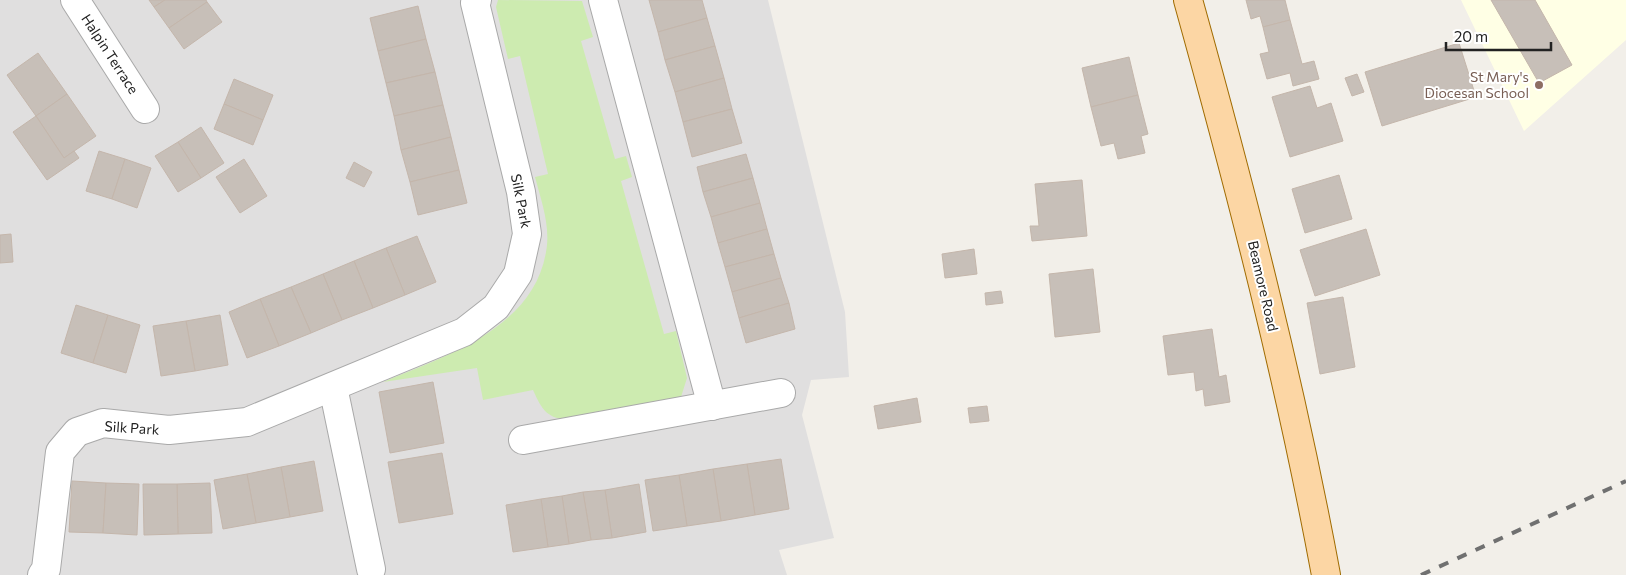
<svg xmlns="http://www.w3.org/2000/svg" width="1626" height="575" viewBox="0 0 1626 575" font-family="Commissioner,sans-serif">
	<rect width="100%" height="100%" fill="#f2efe9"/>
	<polygon fill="#e0dfdf" points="0,0 768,0 845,312 849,377 811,380 802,415 834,538 779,550 787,575 0,575"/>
	<polygon fill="#ffffe5" points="1461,0 1626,0 1626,40 1524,131"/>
	<path fill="#cdebb0" d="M498 0 582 1 593 37 581 41 615 159 626 156 632 177 621 181 664 334 676 331 687 378 681 397 664 407 571 420C547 419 542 410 533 390L483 400 477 368 383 382C445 356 533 329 546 252 551 227 541 200 535 177L548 174 520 56 508 59 496 7Z"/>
	<g fill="#c7bfb8" stroke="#c4b6ab">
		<polygon points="149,0 165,0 154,7"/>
		<polygon points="165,0 206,0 207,2 169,28 154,7"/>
		<polygon points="649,0 702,0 707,18 658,32"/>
		<polygon points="1246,0 1285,0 1290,20 1263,27 1260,16 1251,19"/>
		<polygon points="1491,0 1535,0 1572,65 1539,83"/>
		<polygon points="207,2 222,22 184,49 169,28"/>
		<polygon points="418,6 426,39 378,51 370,18"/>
		<polygon points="707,18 715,46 665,60 658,32"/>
		<polygon points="1290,20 1302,64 1314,61 1319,79 1293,86 1290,73 1267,79 1260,54 1269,52 1263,27"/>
		<polygon points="426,39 435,72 386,83 378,51"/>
		<polygon points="1459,43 1476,97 1382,126 1365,72"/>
		<polygon points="715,46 724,78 675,92 665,60"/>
		<polygon points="38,53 67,94 36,116 7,75"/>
		<polygon points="1129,57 1138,95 1091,107 1082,68"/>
		<polygon points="435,72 443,105 394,116 386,83"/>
		<polygon points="1357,74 1364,92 1352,96 1345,78"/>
		<polygon points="724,78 732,109 683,122 675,92"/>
		<polygon points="234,79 273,95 263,120 224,104"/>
		<polygon points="1310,86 1317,108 1331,103 1343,141 1290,157 1272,97"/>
		<polygon points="67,94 96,136 64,158 36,116"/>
		<polygon points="1138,95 1148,134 1141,136 1145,153 1118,159 1114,143 1101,146 1091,107"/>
		<polygon points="224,104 263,120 253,145 214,129"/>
		<polygon points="443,105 451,137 401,150 394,116"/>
		<polygon points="732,109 742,143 692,157 683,122"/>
		<polygon points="36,116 64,158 74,151 79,158 47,180 13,132"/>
		<polygon points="201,127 224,163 201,178 178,142"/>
		<polygon points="451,137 459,170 410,182 401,150"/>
		<polygon points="178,142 201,178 178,192 155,156"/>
		<polygon points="99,151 125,159 112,199 86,191"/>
		<polygon points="746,154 753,178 703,192 697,167"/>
		<polygon points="125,159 151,168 137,208 112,199"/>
		<polygon points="244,159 267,196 240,213 216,177"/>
		<polygon points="354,162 372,172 364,187 346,178"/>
		<polygon points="459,170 467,203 418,215 410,182"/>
		<polygon points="1339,175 1352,219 1305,233 1292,189"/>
		<polygon points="753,178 760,203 711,217 703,192"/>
		<polygon points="1082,180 1087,236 1032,241 1030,226 1039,226 1035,184"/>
		<polygon points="760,203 767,229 718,243 711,217"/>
		<polygon points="767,229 774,254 725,267 718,243"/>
		<polygon points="1366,229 1380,275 1315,296 1300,250"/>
		<polygon points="11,234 13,262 0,263 0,235"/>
		<polygon points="417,236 436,282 405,295 386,248"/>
		<polygon points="386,248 405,295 373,308 354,261"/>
		<polygon points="974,249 977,274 945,278 942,254"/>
		<polygon points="774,254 781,278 732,292 725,267"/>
		<polygon points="354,261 373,308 342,320 323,274"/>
		<polygon points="1093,269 1100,332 1055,337 1049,274"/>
		<polygon points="323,274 342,320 311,333 291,287"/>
		<polygon points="781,278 789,303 739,318 732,292"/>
		<polygon points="291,287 311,333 279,346 260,299"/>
		<polygon points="1001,291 1003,303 986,305 985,293"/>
		<polygon points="1343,297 1355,367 1320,374 1307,303"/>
		<polygon points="260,299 279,346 247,358 229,312"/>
		<polygon points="789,303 795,329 746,343 739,318"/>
		<polygon points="76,305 108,315 93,363 61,353"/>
		<polygon points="108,315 140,325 126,373 93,363"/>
		<polygon points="220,315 228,365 195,371 186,321"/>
		<polygon points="186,321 195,371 161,376 153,326"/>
		<polygon points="1212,329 1219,377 1226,375 1230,402 1205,406 1203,389 1196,391 1194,372 1168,375 1163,336"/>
		<polygon points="433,382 444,443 390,453 379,392"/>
		<polygon points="917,398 921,422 878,429 874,406"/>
		<polygon points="987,406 989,421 970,423 968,408"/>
		<polygon points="442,453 453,514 399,523 388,462"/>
		<polygon points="781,459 789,509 755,515 747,464"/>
		<polygon points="314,461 323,511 290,517 281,467"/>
		<polygon points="747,464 755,515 721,521 713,469"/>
		<polygon points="281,467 290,517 256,523 247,474"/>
		<polygon points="713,469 721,521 687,526 679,475"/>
		<polygon points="247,474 256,523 223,529 214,480"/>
		<polygon points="679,475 687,526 653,531 645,480"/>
		<polygon points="72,481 106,483 103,533 69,532"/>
		<polygon points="106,483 139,484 137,535 103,533"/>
		<polygon points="210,483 212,533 178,534 177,484"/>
		<polygon points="143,484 177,484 178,534 144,535"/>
		<polygon points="639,484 646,532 612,538 605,490"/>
		<polygon points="605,490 612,538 591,540 583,492"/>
		<polygon points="583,492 591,540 569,544 562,496"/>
		<polygon points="562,496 569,544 548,547 541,499"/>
		<polygon points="541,499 548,547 513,552 506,505"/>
	</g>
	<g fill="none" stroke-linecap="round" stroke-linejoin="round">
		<g stroke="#a9a9a9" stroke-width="30">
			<g id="minor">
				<polyline points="75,0 145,109"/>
				<polyline points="603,0 712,406"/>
				<polyline points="333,387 371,569"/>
				<polyline points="523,440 781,393"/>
				<polyline points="42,575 46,569 60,452 77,432 103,423 169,430 247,422 464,332 496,307 518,274 527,234 521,192 475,3 477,0"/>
			</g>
		</g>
		<g stroke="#a06b00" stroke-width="30">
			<path id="major" d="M1188 0C1241 190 1290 381 1326 575"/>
		</g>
		<use href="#minor" stroke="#fff" stroke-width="28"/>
		<use href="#major" stroke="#fcd6a4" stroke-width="28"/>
		<polyline stroke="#707070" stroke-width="4" stroke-dasharray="10 10" stroke-linecap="butt" points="1421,575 1626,481"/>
	</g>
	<circle fill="#8d6e63" stroke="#fff" stroke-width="2" cx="1539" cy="85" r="5"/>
	<g text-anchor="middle" stroke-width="4" stroke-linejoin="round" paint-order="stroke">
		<g font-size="14" fill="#222" stroke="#fff">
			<text transform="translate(110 54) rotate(57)" y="5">Halpin Terrace</text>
			<text transform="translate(521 201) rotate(79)" y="5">Silk Park</text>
			<text transform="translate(1263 286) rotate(77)" y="5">Beamore Road</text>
			<text transform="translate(132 428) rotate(4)" y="5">Silk Park</text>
		</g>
		<g font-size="14" fill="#785e54" stroke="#fff" text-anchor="end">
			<text x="1529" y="82">St Mary's<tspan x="1529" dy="16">Diocesan School</tspan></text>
		</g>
	</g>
	<path d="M1446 42v8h105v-8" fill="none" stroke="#222222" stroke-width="2.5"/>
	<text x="1454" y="42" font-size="15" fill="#222222" stroke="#ffffff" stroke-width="4" paint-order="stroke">20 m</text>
</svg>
